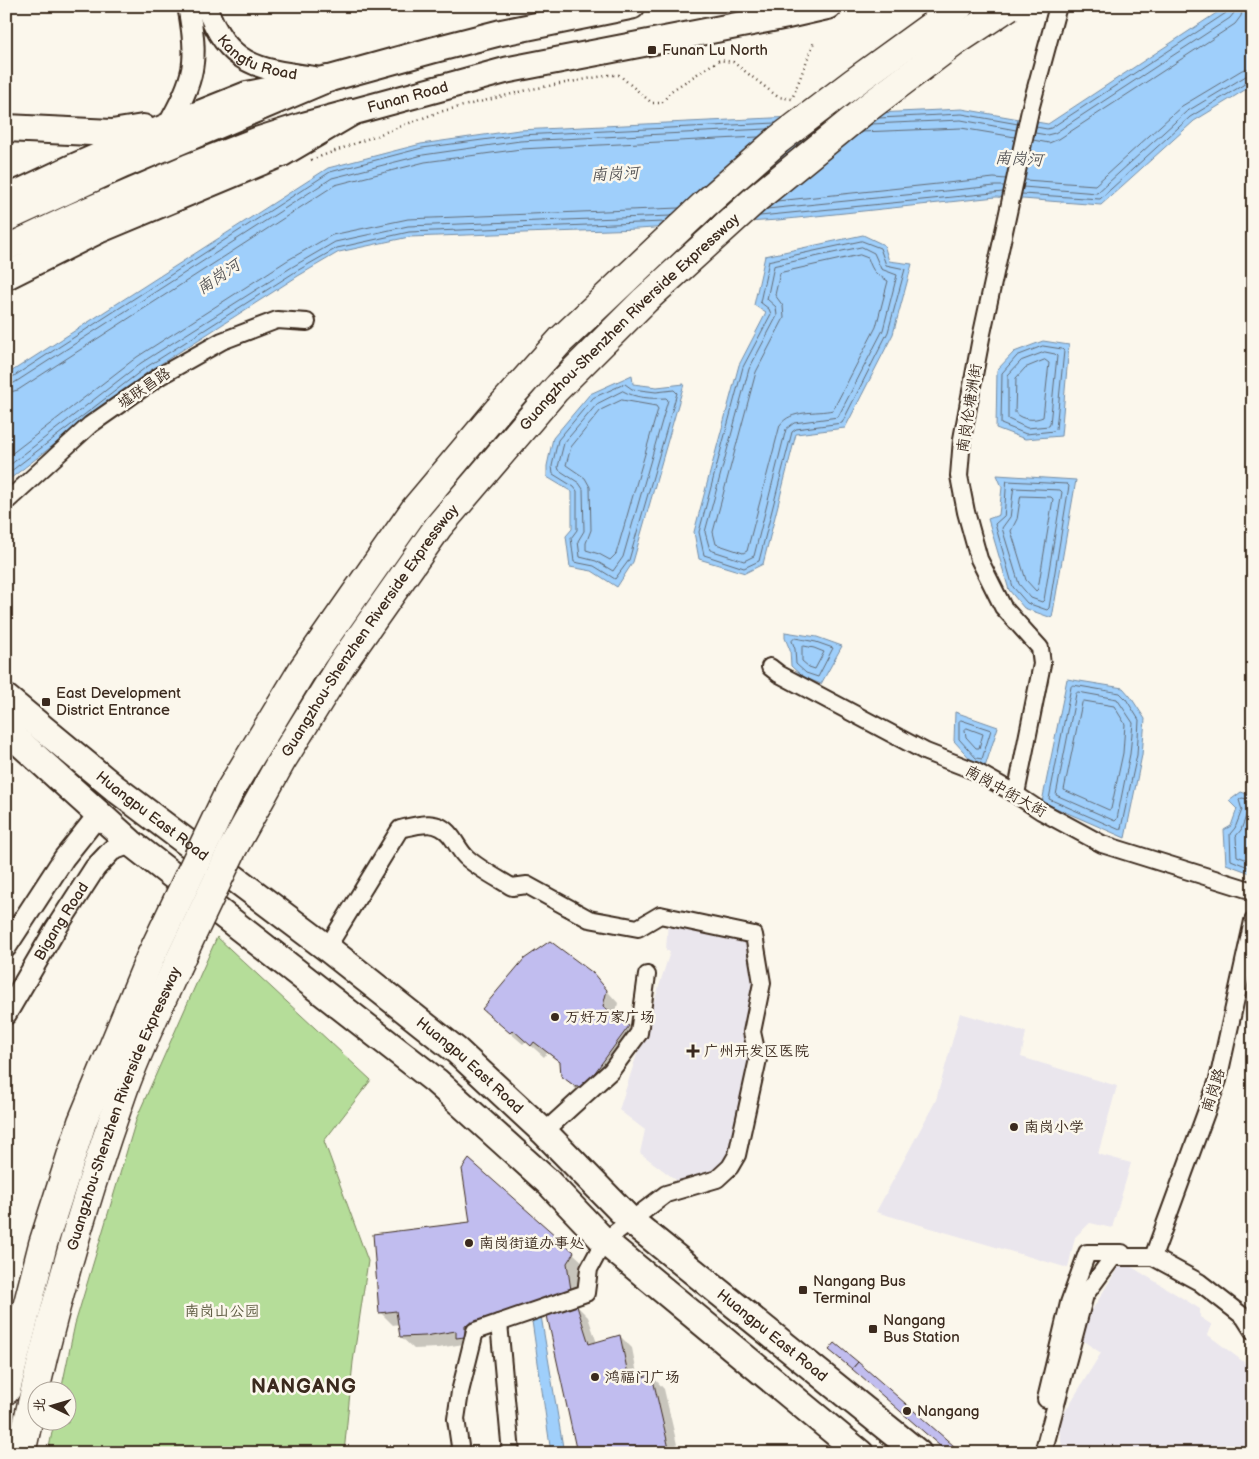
<svg xmlns="http://www.w3.org/2000/svg" width="1259" height="1459" viewBox="0 0 1259 1459" font-family="'Balsamiq Sans','LXGW WenKai TC',sans-serif">
	<rect width="100%" height="100%" fill="#fbf7ec"/>
	<filter id="ink" filterUnits="userSpaceOnUse"><feTurbulence type="fractalNoise" baseFrequency=".02" numOctaves="2"/><feDisplacementMap in="SourceGraphic" scale="10" xChannelSelector="R" yChannelSelector="G"/><feConvolveMatrix kernelMatrix="1 2 1 2 8 2 1 2 1" color-interpolation-filters="sRGB"/></filter>
	<g filter="url(#ink)">
		<g fill="#eae6ed">
			<polygon points="668,921 751,938 757,978 745,1034 749,1069 730,1155 716,1170 680,1183 640,1153 645,1130 619,1110 670,952 666,950"/>
			<polygon points="960,1013 1026,1032 1021,1057 1117,1086 1098,1154 1131,1163 1112,1228 1090,1223 1075,1237 1068,1268 876,1212 936,1100"/>
			<polygon points="1122,1261 1200,1309 1200,1317 1212,1325 1208,1335 1253,1369 1253,1453 1063,1453 1058,1423 1101,1353 1076,1336"/>
		</g>
		<polygon fill="#b5dd99" stroke="#78845c" points="217,937 371,1080 324,1141 368,1261 353,1362 344,1453 48,1453 54,1422 68,1422 68,1392 61,1391 75,1324 137,1117"/>
		<g fill="#9fcffb" stroke="#778da3">
			<polygon points="1227,6 1253,6 1253,85 1194,121 1101,205 996,197 778,220 638,229 409,237 339,252 298,276 148,372 6,482 6,375 328,168 421,144 519,130 962,109 1048,124"/>
			<polygon points="863,235 884,245 889,261 912,264 893,334 845,428 796,434 763,564 745,573 699,559 694,532 739,365 766,313 754,305 765,256"/>
			<polygon points="1043,341 1069,345 1061,436 1025,439 996,428 997,370 1014,352"/>
			<polygon points="632,375 633,384 657,387 684,384 633,562 617,587 592,571 570,567 566,536 572,529 572,492 547,477 547,466 553,438 590,394"/>
			<polygon points="997,475 1076,480 1052,618 1024,608 1009,590 988,519 999,515 1002,487"/>
			<polygon points="785,632 817,637 842,646 821,684 803,677 791,666 790,650 785,638"/>
			<polygon points="1067,679 1123,688 1130,696 1145,719 1142,755 1125,838 1042,802"/>
			<polygon points="955,712 998,727 985,767 974,763 954,741"/>
			<polygon points="1241,792 1253,796 1253,874 1226,864 1224,830 1231,826 1237,809 1229,801"/>
			<polygon points="540,1310 564,1453 551,1453 531,1314"/>
		</g>
		<g fill="#0003">
			<polygon points="592,974 618,1003 615,1017 641,1039 597,1098 590,1099 575,1088 562,1075 562,1064 547,1053 544,1057 526,1041 523,1044 496,1021"/>
			<polygon points="573,1253 586,1265 579,1276 583,1302 576,1305 588,1317 597,1343 620,1336 632,1348 638,1379 652,1376 664,1389 679,1453 578,1453 548,1314 464,1344 438,1348 414,1349 401,1337 399,1324 393,1325 380,1312"/>
		</g>
		<g fill="none" stroke-linecap="round" stroke-linejoin="round">
			<g stroke="#636c76" stroke-width="1">
				<polyline points="879,118 962,114 1018,124"/>
				<polyline points="871,124 961,120 1016,130"/>
				<polyline points="1036,127 1047,129 1051,128 1226,13 1229,6"/>
				<polyline points="861,132 961,128 1015,137"/>
				<polyline points="1035,133 1047,135 1055,133 1230,18 1234,13 1235,6"/>
				<polyline points="1033,140 1049,143 1059,139 1235,24 1241,16 1243,6"/>
				<polyline points="1025,180 1095,185 1182,106 1242,70 1253,67"/>
				<polyline points="1023,187 1097,193 1186,112 1246,76 1253,75"/>
				<polyline points="1022,194 1100,199 1190,117 1248,82 1253,81"/>
				<polyline points="777,201 994,178 1006,179"/>
				<polyline points="767,209 995,186 1004,186"/>
				<polyline points="760,216 1003,192"/>
				<polygon points="862,241 880,248 886,265 905,269 888,332 842,423 796,429 792,432 759,561 744,568 704,555 699,532 743,367 771,314 769,309 760,302 769,261"/>
				<polygon points="862,247 874,253 881,269 897,275 883,330 838,417 794,423 786,429 754,556 744,561 710,550 705,532 749,369 777,316 776,307 767,299 774,266"/>
				<path d="M860 255 868 258C873 273 876 274 888 281L876 327 833 410C816 414 791 409 780 425L747 551 743 553 716 544 713 532 756 372 784 318 783 306 775 295 780 273Z"/>
				<polygon points="1043,346 1062,349 1064,351 1056,429 1054,431 1026,434 1001,424 1002,373 1017,356"/>
				<polygon points="1045,352 1055,354 1057,356 1050,424 1049,426 1027,428 1008,419 1008,375 1021,361"/>
				<path d="M1045 360 1049 363 1043 417C1034 421 1022 420 1015 413L1016 378 1025 368Z"/>
				<polyline points="6,379 11,378 330,172 422,148 520,135 776,123"/>
				<polygon points="625,384 632,389 656,392 674,390 677,393 629,560 615,579 594,566 574,562 571,538 577,530 577,491 574,487 553,474 552,466 558,440 593,398"/>
				<polyline points="6,385 14,383 332,178 423,155 520,141 767,129"/>
				<path d="M623 391C635 398 652 399 666 398L668 400 623 557 613 571 596 561 580 557 578 541 584 531 583 489 579 483 559 470 558 467 564 443 597 404Z"/>
				<polyline points="6,393 18,390 335,185 425,162 521,149 758,137"/>
				<polygon points="622,400 656,406 658,409 616,554 610,560 599,554 586,550 586,543 591,530 590,487 585,478 566,465 571,447 601,410"/>
				<polyline points="6,458 137,357 288,260 332,235 408,219 679,208"/>
				<polyline points="6,468 141,363 292,267 335,242 408,226 671,216"/>
				<polyline points="6,475 145,368 295,272 337,248 409,232 664,222"/>
				<polygon points="1007,481 1067,484 1069,486 1049,608 1047,610 1027,603 1013,587 995,524 1004,516"/>
				<polygon points="1014,488 1060,490 1062,492 1044,600 1042,602 1031,598 1019,584 1002,528 1010,517"/>
				<polygon points="1021,496 1051,497 1053,499 1038,589 1036,591 1026,580 1011,531 1017,519"/>
				<polygon points="795,638 816,642 833,648 818,677 806,673 796,664 795,649 792,641"/>
				<polygon points="804,646 814,648 824,652 815,669 809,667 802,661 802,648"/>
				<polygon points="1073,685 1120,693 1126,699 1139,720 1137,755 1121,828 1120,830 1049,799 1071,687"/>
				<polygon points="1078,692 1117,699 1133,723 1130,754 1117,819 1115,821 1056,795 1076,694"/>
				<polygon points="1084,701 1114,706 1125,724 1123,753 1111,809 1109,810 1064,790 1082,703"/>
				<polygon points="961,720 991,730 982,759 976,758 959,739 959,722"/>
				<polygon points="967,728 983,734 979,748 976,748 966,737 965,730"/>
				<polyline points="1253,800 1242,798 1239,800 1242,810 1235,828 1230,834 1231,860 1253,869"/>
				<polyline points="1253,807 1249,808 1241,830 1236,836 1237,856 1253,862"/>
			</g>
		</g>
		<g fill="#c1bdef" stroke="#3b2a1e">
			<polygon points="550,941 593,973 607,990 603,1006 629,1026 585,1086 576,1087 561,1076 560,1062 534,1042 531,1046 513,1030 510,1033 482,1009 524,959"/>
			<polygon points="469,1159 574,1252 567,1263 571,1290 465,1326 465,1337 456,1338 456,1331 425,1336 400,1337 396,1311 379,1313 373,1234 470,1222 462,1169"/>
			<polygon points="576,1303 589,1344 620,1335 629,1379 652,1375 670,1453 577,1453 546,1311"/>
			<polygon points="835,1343 858,1362 852,1369 829,1350"/>
			<polygon points="858,1362 962,1453 948,1453 852,1369"/>
		</g>
		<g fill="none" stroke-linecap="round" stroke-linejoin="round">
			<g stroke="#3b2a1e" stroke-width="20">
				<g id="minor">
					<polyline points="6,502 90,425 160,376 222,341 277,320 307,322"/>
					<polyline points="770,667 779,674 926,752 975,771 1009,790 1041,811 1102,844 1253,891"/>
					<polyline points="1016,794 1042,664 1040,648 1003,607 979,559 966,512 959,476 962,439 981,338 1031,106 1058,6"/>
					<path d="M327 948 400 829C417 825 437 818 450 835 456 842 459 850 466 857 479 869 497 878 512 887L527 885 589 919 638 928 660 915 754 935 762 983 752 1032 758 1059 737 1155 730 1167 717 1179 666 1194 604 1241 589 1269 586 1293 475 1331 460 1392 456 1419 461 1453"/>
					<polyline points="544,1132 611,1071 639,1033 647,975"/>
					<polyline points="1153,1257 1218,1080 1253,921"/>
					<polyline points="499,1323 511,1453"/>
					<polyline points="1046,1399 1069,1303 1087,1253 1122,1253"/>
					<polyline points="1043,1453 1085,1295 1113,1257 1153,1257 1199,1282 1244,1317 1253,1331"/>
				</g>
			</g>
			<g stroke="#3b2a1e" stroke-width="24">
				<g id="tertiary">
					<path id="s1" d="M206 6C228 66 258 69 314 77"/>
					<path d="M167 127C195 79 199 61 188 6"/>
					<polyline points="6,947 64,858 99,814"/>
					<path id="s2" d="M6 1014 55 930 95 868 112 850 131 843"/>
				</g>
			</g>
			<g stroke="#3b2a1e" stroke-width="29">
				<g id="primary">
					<polyline points="6,219 124,165 328,79 433,50 499,33 632,6"/>
					<path id="s3" d="M6 248 74 216 188 167 258 140 305 125 507 70 785 16 829 6"/>
				</g>
			</g>
			<g stroke="#3b2a1e" stroke-width="30">
				<g id="trunk">
					<polyline points="6,128 112,133 143,128"/>
					<polyline points="6,199 70,169 167,127 247,95 328,79"/>
					<polyline points="6,276 98,230 282,153 352,112"/>
					<path id="s4" d="M6 698 116 789 327 948 457 1051 544 1132 631 1221 918 1453"/>
					<polyline points="6,730 131,843 436,1081 548,1182 604,1241 860,1453"/>
				</g>
			</g>
			<g stroke="#3b2a1e" stroke-width="31">
				<g id="motorway">
					<polyline points="6,1390 43,1244 82,1122 150,958"/>
					<path id="s5" d="M21 1453C47 1330 81 1209 123 1091 138 1049 158 1009 176 968"/>
				</g>
			</g>
			<polyline stroke="#3b2a1e" stroke-width="2.5" stroke-dasharray="1 4" stroke-linecap="butt" points="311,160 439,112 532,89 609,75 619,75 652,103 662,103 671,91 719,60 733,62 778,97 792,99 814,42"/>
			<use href="#minor" stroke="#fbf7ec" stroke-width="16"/>
			<use href="#tertiary" stroke="#fbf7ec" stroke-width="20"/>
			<use href="#primary" stroke="#fbf7ec" stroke-width="25"/>
			<use href="#trunk" stroke="#fbf7ec" stroke-width="26"/>
			<use href="#motorway" stroke="#fbf7ec" stroke-width="28"/>
			<g stroke="#3b2a1e" stroke-width="31" stroke-linecap="butt">
				<g id="motorway-bridge">
					<polyline points="150,958 230,790 303,669 415,509 499,409 561,340 704,205 778,140 853,83 959,6"/>
					<path id="s6" d="M176 968 233 848 282 760 341 665 438 527 556 389 645 300 757 198 866 109 956 41 1009 6"/>
				</g>
			</g>
			<use href="#motorway-bridge" stroke="#fbf7ec" stroke-width="28"/>
		</g>
	</g>
	<g fill="#3b2a1e" stroke="#fbf7ec" stroke-width="2">
		<rect x="647" y="45" width="10" height="10" rx="2.5"/>
		<rect x="41" y="697" width="10" height="10" rx="2.5"/>
		<circle cx="555" cy="1017" r="5"/>
		<path d="M690.5 1043.5h5v5h5v5h-5v5h-5v-5h-5v-5h5z"/>
		<circle cx="1014" cy="1127" r="5"/>
		<circle cx="469" cy="1243" r="5"/>
		<rect x="798" y="1285" width="10" height="10" rx="2.5"/>
		<rect x="868" y="1324" width="10" height="10" rx="2.5"/>
		<circle cx="595" cy="1377" r="5"/>
		<circle cx="907" cy="1411" r="5"/>
	</g>
	<g text-anchor="middle" stroke-width="5" stroke-linejoin="round" paint-order="stroke">
		<g font-size="15" fill="#3b2a1e" stroke="#fbf7ec" text-anchor="start">
			<text x="662" y="55">Funan Lu North</text>
			<text x="56" y="698">East Development<tspan x="56" dy="17">District Entrance</tspan></text>
			<text x="565" y="1022">万好万家广场</text>
			<text x="704" y="1056">广州开发区医院</text>
			<text x="1024" y="1132">南岗小学</text>
			<text x="479" y="1248">南岗街道办事处</text>
			<text x="813" y="1286">Nangang Bus<tspan x="813" dy="17">Terminal</tspan></text>
			<text x="883" y="1325">Nangang<tspan x="883" dy="17">Bus Station</tspan></text>
			<text x="605" y="1382">鸿福门广场</text>
			<text x="917" y="1416">Nangang</text>
		</g>
		<g font-size="15" fill="#3b2a1e" stroke="#fbf7ec">
			<text dy="5" stroke="none"><textPath href="#s1" startOffset="78">Kangfu Road</textPath></text>
			<text dy="5" stroke="none"><textPath href="#s3" startOffset="430">Funan Road</textPath></text>
			<text dy="5" stroke="none"><textPath href="#s6" startOffset="795">Guangzhou-Shenzhen Riverside Expressway</textPath></text>
			<text transform="translate(144 388) rotate(-34)" y="5">墟联昌路</text>
			<text transform="translate(969 408) rotate(-81)" y="5">南岗伦塘洲街</text>
			<text dy="5" stroke="none"><textPath href="#s6" startOffset="390">Guangzhou-Shenzhen Riverside Expressway</textPath></text>
			<text transform="translate(1006 791) rotate(29)" y="5">南岗中街大街</text>
			<text dy="5" stroke="none"><textPath href="#s4" startOffset="188">Huangpu East Road</textPath></text>
			<text dy="5" stroke="none"><textPath href="#s2" startOffset="108">Bigang Road</textPath></text>
			<text dy="5" stroke="none"><textPath href="#s4" startOffset="592">Huangpu East Road</textPath></text>
			<text transform="translate(1213 1090) rotate(-72)" y="5">南岗路</text>
			<text dy="5" stroke="none"><textPath href="#s5" startOffset="360">Guangzhou-Shenzhen Riverside Expressway</textPath></text>
			<text dy="5" stroke="none"><textPath href="#s4" startOffset="998">Huangpu East Road</textPath></text>
		</g>
		<g font-size="15" fill="#5a573d" stroke="#fbf7ec">
			<text x="222" y="1316">南岗山公园</text>
		</g>
		<g font-size="16" font-style="italic" fill="#545355" stroke="#fbf7ec">
			<text transform="translate(1019 158) rotate(3)" y="6">南岗河</text>
			<text transform="translate(615 173) rotate(-3)" y="6">南岗河</text>
			<text transform="translate(218 276) rotate(-34)" y="6">南岗河</text>
		</g>
		<g font-size="20" font-weight="bold" letter-spacing="1" fill="#3b2a1e" stroke="#fbf7ec">
			<text x="304" y="1393">NANGANG</text>
		</g>
	</g>
	<rect width="1259" height="1459" fill="none" stroke="#fbf7ec" stroke-width="25"/>
	<rect x="12" y="12" width="1234" height="1434" fill="none" stroke="#3b2a1e" stroke-width="2" filter="url(#ink)"/>
	<g transform="translate(52 1406) rotate(275)"><circle r="24" fill="#fbf7ec" stroke="#aea59a"/>
	<path d="M0-4L9 19L0 12L-9 19Z" fill="#3b2a1e"/>
	<text y="-8" font-size="14" font-weight="bold" text-anchor="middle" fill="#3b2a1e">北</text>
	</g>
</svg>
